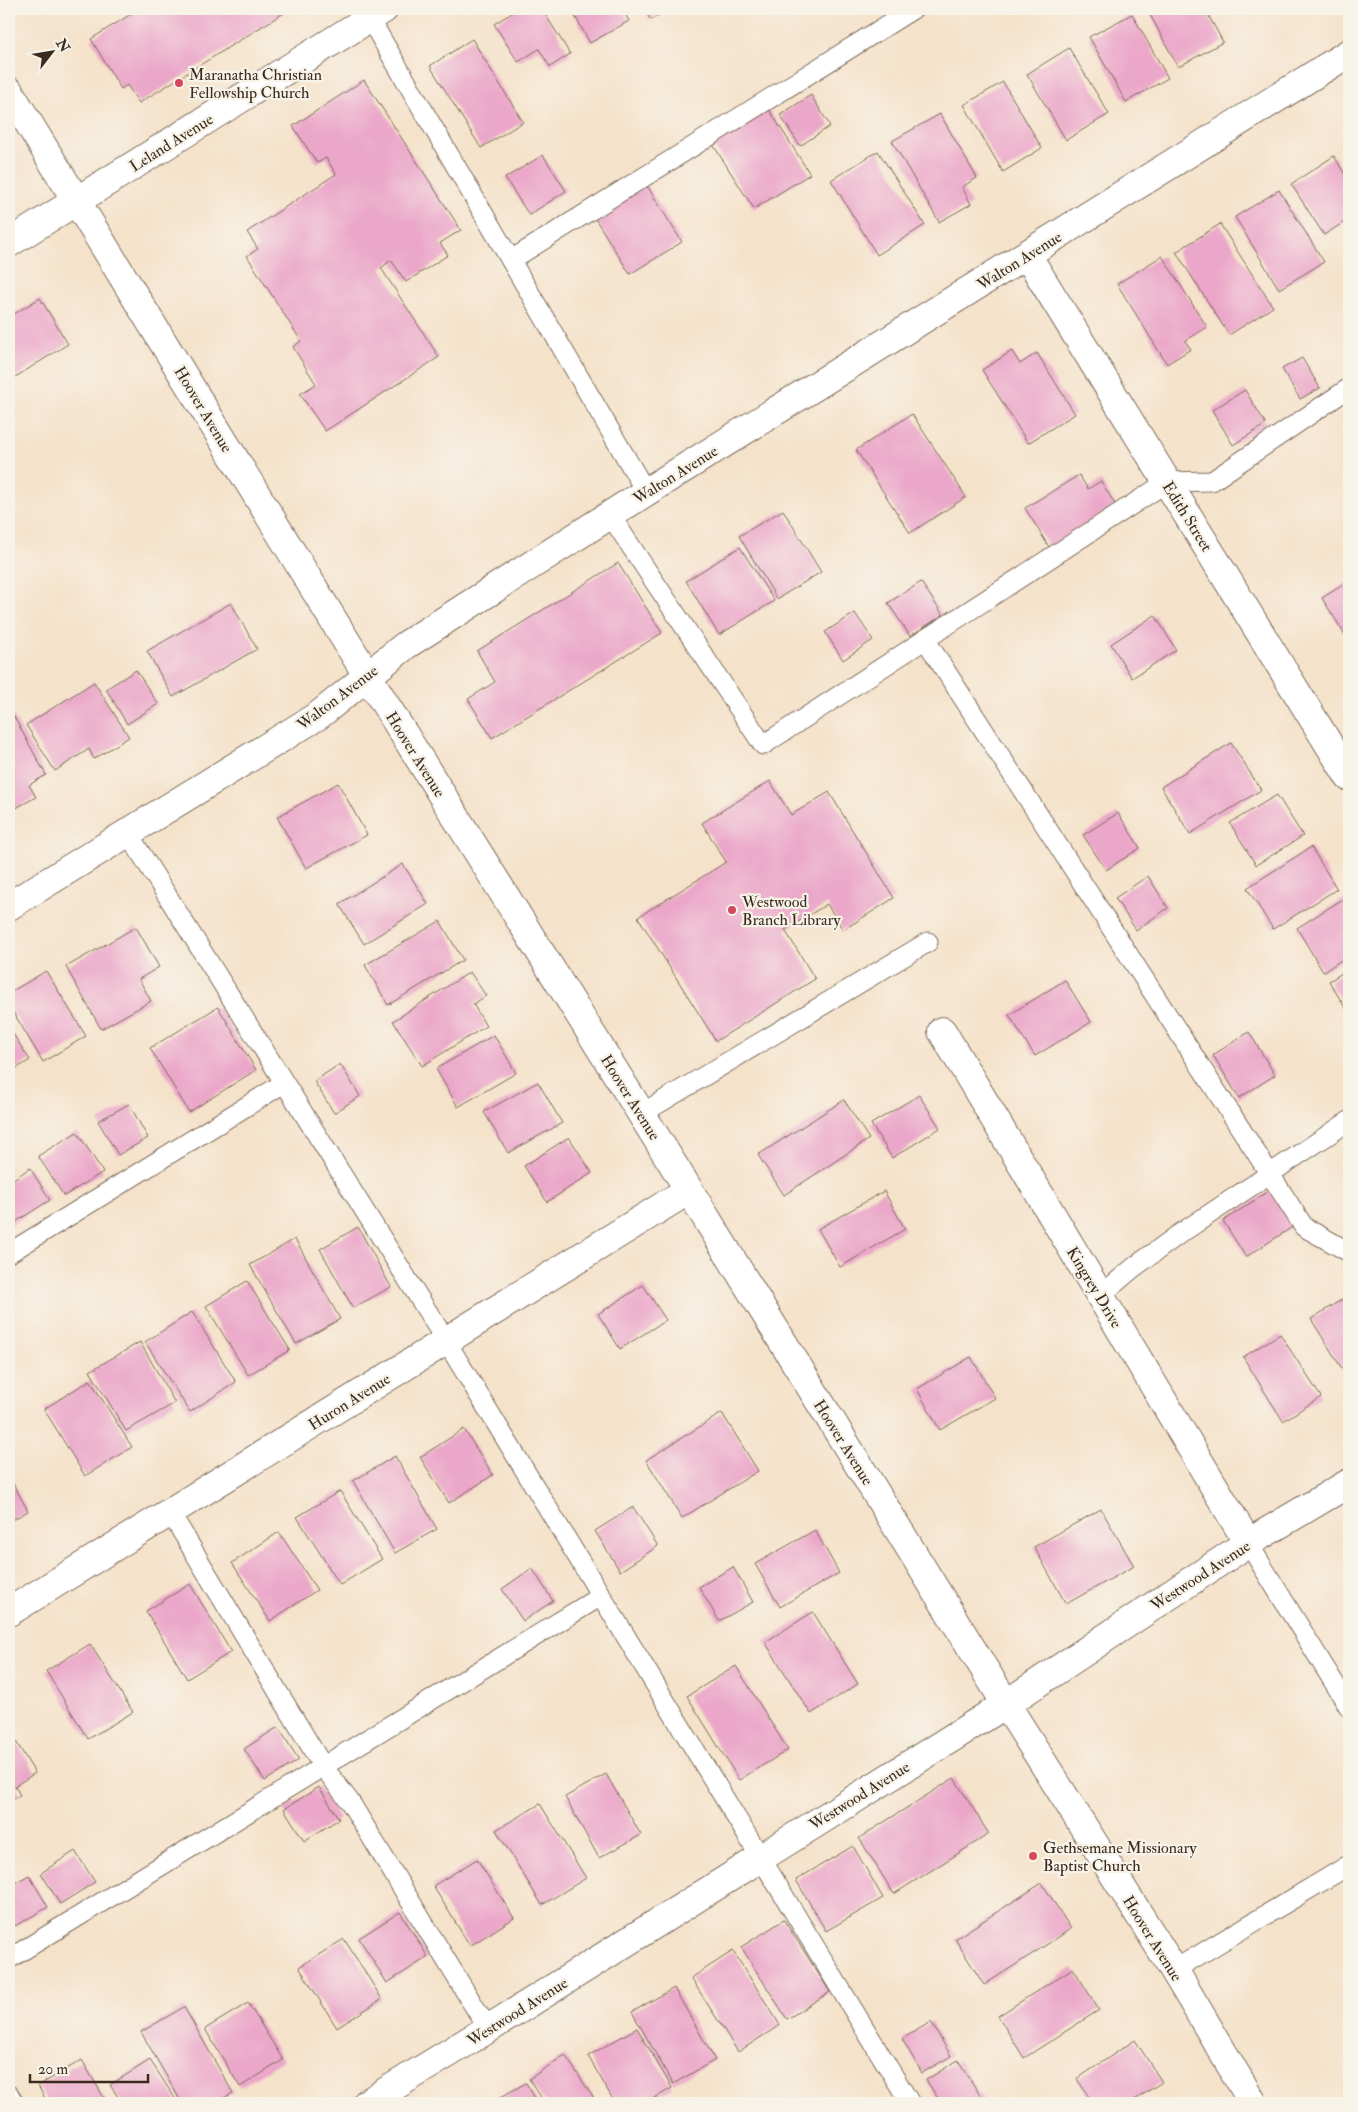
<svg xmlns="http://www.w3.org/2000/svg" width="1358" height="2112" viewBox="0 0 1358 2112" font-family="'IM FELL Double Pica',serif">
	<rect width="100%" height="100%" fill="#f7f3e8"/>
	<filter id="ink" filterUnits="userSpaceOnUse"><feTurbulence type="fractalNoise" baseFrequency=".02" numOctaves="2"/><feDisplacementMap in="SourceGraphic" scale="10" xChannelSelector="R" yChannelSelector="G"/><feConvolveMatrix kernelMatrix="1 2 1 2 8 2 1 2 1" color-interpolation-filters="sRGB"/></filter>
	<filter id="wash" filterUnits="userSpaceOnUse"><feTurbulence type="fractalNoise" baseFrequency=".0096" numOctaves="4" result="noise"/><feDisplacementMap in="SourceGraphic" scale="20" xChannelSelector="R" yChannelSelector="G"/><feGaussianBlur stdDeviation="1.12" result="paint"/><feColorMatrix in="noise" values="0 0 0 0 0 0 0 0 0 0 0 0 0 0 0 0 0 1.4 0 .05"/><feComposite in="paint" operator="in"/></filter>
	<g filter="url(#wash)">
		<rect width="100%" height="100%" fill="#f5e2ca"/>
		<g id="blocks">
			<g fill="#eba7c9">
				<polygon points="139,9 290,9 139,103 127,85 121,89 91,39"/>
				<polygon points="518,9 542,9 570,54 550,67 539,49 518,62 494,24"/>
				<polygon points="571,9 622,9 629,21 590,43"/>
				<polygon points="643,9 669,9 651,20"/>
				<polygon points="1147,9 1205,9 1223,42 1178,67"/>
				<polygon points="1132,14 1168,78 1126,102 1089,37"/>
				<polygon points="472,39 523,122 481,148 430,66"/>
				<polygon points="1069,48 1109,114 1066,140 1027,74"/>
				<polygon points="364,80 461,230 440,243 448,255 406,282 391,260 381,268 439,357 325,431 300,394 316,384 293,347 301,341 247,256 258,249 247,232 336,174 326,158 317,163 293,126"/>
				<polygon points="1003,82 1042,148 1003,172 964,105"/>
				<polygon points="811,95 830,126 800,146 780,115"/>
				<polygon points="768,108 810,174 754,209 712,143"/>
				<polygon points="940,114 977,178 962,187 971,204 939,222 892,141"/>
				<polygon points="878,151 925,225 877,255 831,180"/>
				<polygon points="543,155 566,191 529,215 505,178"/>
				<polygon points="1334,156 1349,181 1349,219 1324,235 1291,184"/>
				<polygon points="646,184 682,242 630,274 594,217"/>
				<polygon points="1279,190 1324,262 1279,289 1235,217"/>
				<polygon points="1220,224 1273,307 1229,335 1176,252"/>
				<polygon points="1162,256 1207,327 1185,341 1191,349 1167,364 1117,284"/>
				<polygon points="40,298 68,344 9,381 9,317"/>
				<polygon points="1012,351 1020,364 1037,353 1075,414 1028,443 982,370"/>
				<polygon points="1302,358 1320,388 1300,399 1282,369"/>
				<polygon points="1245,390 1266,424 1233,445 1212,410"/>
				<polygon points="912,414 966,497 910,533 856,450"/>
				<polygon points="1079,475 1088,489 1101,481 1116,506 1049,547 1025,508"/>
				<polygon points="783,510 821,572 777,599 739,536"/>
				<polygon points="740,547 774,601 719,635 686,581"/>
				<polygon points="618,563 662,633 492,738 468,699 495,682 477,651"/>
				<polygon points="1349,581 1349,641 1322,598"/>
				<polygon points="921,582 943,615 910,636 888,603"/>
				<polygon points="231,603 257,649 173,697 147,651"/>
				<polygon points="855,613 873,640 843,660 825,632"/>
				<polygon points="1155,615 1176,650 1132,678 1111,644"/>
				<polygon points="136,670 158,704 127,724 106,689"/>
				<polygon points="94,682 129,737 94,759 89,749 55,771 26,725"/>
				<polygon points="13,715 46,775 29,785 36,797 9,812 9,717"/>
				<polygon points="1231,743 1261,790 1190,834 1161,787"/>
				<polygon points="770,781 791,815 829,792 894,898 843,930 827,904 785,930 815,979 716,1041 638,917 726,862 702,823"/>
				<polygon points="338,783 367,835 306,868 277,817"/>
				<polygon points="1277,795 1303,836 1256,865 1230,823"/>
				<polygon points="1118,813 1140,848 1106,870 1083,835"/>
				<polygon points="1311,847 1337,889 1273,929 1247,888"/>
				<polygon points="403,864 428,904 364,944 339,904"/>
				<polygon points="1148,876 1168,908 1136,930 1115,898"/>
				<polygon points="1343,899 1349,908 1349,955 1323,972 1297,928"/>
				<polygon points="440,921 463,960 388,1005 365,965"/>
				<polygon points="136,927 159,967 139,979 151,1001 101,1029 66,967"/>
				<polygon points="1349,969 1349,1014 1329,981"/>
				<polygon points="46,971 86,1036 43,1062 9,1005 9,993"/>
				<polygon points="470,972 486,996 473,1004 486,1026 422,1066 393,1021"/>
				<polygon points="1065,980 1091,1022 1035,1056 1009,1015"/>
				<polygon points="218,1007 256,1070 189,1112 150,1048"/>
				<polygon points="9,1028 30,1060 9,1073"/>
				<polygon points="1249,1032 1275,1075 1239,1098 1213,1055"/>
				<polygon points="494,1035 516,1073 458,1107 436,1069"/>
				<polygon points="340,1064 360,1096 334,1113 314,1081"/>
				<polygon points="538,1082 562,1123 508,1153 484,1112"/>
				<polygon points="919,1095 940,1128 892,1158 871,1124"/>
				<polygon points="844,1100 869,1139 784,1195 758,1155"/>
				<polygon points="129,1104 148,1138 118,1155 98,1121"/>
				<polygon points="77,1132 103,1172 64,1196 38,1156"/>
				<polygon points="569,1137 592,1173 547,1202 524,1166"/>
				<polygon points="30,1168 50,1200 9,1226 9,1182"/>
				<polygon points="1270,1190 1294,1226 1246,1257 1223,1221"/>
				<polygon points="884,1191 905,1229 840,1267 818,1229"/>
				<polygon points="358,1227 391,1287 353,1308 320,1249"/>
				<polygon points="295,1239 340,1319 296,1344 250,1265"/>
				<polygon points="247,1281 290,1350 248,1375 206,1306"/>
				<polygon points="643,1285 666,1320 620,1349 598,1314"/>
				<polygon points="1349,1295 1349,1380 1311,1319"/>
				<polygon points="192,1312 236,1382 190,1412 145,1342"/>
				<polygon points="1280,1334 1321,1397 1283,1421 1243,1357"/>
				<polygon points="140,1342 175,1403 126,1431 90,1371"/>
				<polygon points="971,1357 995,1398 940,1430 917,1389"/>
				<polygon points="90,1380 132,1447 85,1476 44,1409"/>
				<polygon points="722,1413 758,1471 682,1518 646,1460"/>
				<polygon points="464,1429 493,1475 449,1503 420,1457"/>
				<polygon points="395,1456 437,1529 395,1553 353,1481"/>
				<polygon points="9,1476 28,1511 9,1522"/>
				<polygon points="340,1491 382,1559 340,1585 297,1517"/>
				<polygon points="633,1507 658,1546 620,1571 595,1531"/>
				<polygon points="1101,1509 1134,1566 1066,1604 1034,1547"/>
				<polygon points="815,1530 839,1573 780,1607 755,1564"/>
				<polygon points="279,1532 317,1590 270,1621 232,1563"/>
				<polygon points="733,1567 753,1602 719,1621 699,1587"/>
				<polygon points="532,1568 553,1601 523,1621 502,1589"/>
				<polygon points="190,1584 231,1652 187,1679 146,1611"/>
				<polygon points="813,1612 858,1684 811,1714 765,1642"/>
				<polygon points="90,1644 133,1712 88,1739 46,1671"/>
				<polygon points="736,1666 788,1750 739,1780 687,1696"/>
				<polygon points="278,1727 299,1760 265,1781 244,1749"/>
				<polygon points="9,1730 35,1773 15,1786 20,1795 9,1802"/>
				<polygon points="606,1774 641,1835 599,1858 565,1797"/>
				<polygon points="954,1778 989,1834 894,1894 859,1838"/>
				<polygon points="319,1787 339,1819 304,1841 284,1809"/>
				<polygon points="540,1804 586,1878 542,1905 496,1830"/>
				<polygon points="853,1846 883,1898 826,1931 796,1880"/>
				<polygon points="75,1851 95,1882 60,1904 41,1873"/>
				<polygon points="477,1859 514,1918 470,1946 433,1886"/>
				<polygon points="29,1875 48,1907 15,1926 9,1914 9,1886"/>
				<polygon points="1042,1883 1071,1929 984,1985 955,1939"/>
				<polygon points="400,1912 428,1957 387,1983 359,1938"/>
				<polygon points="784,1920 830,1992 787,2019 741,1947"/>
				<polygon points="344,1939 382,1999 337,2028 299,1967"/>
				<polygon points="733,1951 780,2025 738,2052 691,1978"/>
				<polygon points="1073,1968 1099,2010 1024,2058 998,2016"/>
				<polygon points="674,1988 715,2060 673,2084 632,2012"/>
				<polygon points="248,2003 283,2060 240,2087 205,2029"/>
				<polygon points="184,2007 233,2093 214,2103 182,2103 141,2032"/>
				<polygon points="931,2022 951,2056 922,2073 902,2039"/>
				<polygon points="637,2028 672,2088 646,2103 615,2103 588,2056"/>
				<polygon points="1135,2040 1162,2082 1130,2103 1093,2103 1077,2079"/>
				<polygon points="565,2055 597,2103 545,2103 529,2079"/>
				<polygon points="82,2060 107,2103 48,2103 38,2086"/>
				<polygon points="150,2060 178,2103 122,2103 110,2085"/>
				<polygon points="958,2060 985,2103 941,2103 926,2080"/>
				<polygon points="526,2083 538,2103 490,2103"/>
			</g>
		</g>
	</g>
	<g filter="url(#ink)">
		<use href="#blocks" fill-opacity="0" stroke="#7c6a5a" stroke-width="1"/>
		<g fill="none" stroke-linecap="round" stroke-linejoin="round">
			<g stroke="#7c6a5a" stroke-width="21">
				<g id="lane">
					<polyline points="364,9 646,492"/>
					<polyline points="511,260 913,9"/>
					<polyline points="610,515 763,745 1167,482 1212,481 1349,388"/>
					<polyline points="925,639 1304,1227 1349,1252"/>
					<polyline points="128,833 446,1341 910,2103"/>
					<polyline points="641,1114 928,942"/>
					<polyline points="9,1253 284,1083"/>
					<polyline points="1100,1296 1133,1268 1178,1235 1349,1121"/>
					<polyline points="170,1512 322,1765 350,1802 488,2029"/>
					<polyline points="1248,1543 1349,1707"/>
					<polyline points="9,1959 601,1596"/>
					<polyline points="1174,1970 1349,1865"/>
					<polyline points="9,2095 14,2103"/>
				</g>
			</g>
			<g stroke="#7c6a5a" stroke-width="30">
				<g id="street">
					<polyline points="9,243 384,9"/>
					<polyline points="1027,255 1349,777"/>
					<polyline points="9,906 319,715 406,645 646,492 1349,53"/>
					<polyline points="942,1031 1248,1543"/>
					<polyline points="9,1612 689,1190"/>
					<polyline points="367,2103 488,2029 1006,1704 1248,1543 1349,1483"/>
				</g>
			</g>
			<g stroke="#7c6a5a" stroke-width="30">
				<polyline id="secondary" points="9,91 367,675 689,1190 1006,1704 1174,1970 1253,2103"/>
			</g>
			<use href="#lane" stroke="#fff" stroke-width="19"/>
			<use href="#street" stroke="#fff" stroke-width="28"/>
			<use href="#secondary" stroke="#fff" stroke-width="28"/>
		</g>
	</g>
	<g fill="#d1495b" stroke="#f7f3e8" stroke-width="2">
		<circle cx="179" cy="83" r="5"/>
		<circle cx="732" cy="910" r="5"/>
		<circle cx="1033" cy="1856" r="5"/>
	</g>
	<g text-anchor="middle" stroke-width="4.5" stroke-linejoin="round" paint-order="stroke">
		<g font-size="16" fill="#3b2a1e" stroke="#f7f3e8" text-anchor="start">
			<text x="189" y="80">Maranatha Christian<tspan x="189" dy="18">Fellowship Church</tspan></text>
			<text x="742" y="907">Westwood<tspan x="742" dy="18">Branch Library</tspan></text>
			<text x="1043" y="1853">Gethsemane Missionary<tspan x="1043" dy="18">Baptist Church</tspan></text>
		</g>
		<g font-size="16" fill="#3b2a1e" stroke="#f7f3e8">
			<text transform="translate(171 142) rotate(-32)" y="6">Leland Avenue</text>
			<text transform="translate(1019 260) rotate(-32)" y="6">Walton Avenue</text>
			<text transform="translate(204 409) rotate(59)" y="6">Hoover Avenue</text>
			<text transform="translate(675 474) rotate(-32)" y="6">Walton Avenue</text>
			<text transform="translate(1188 516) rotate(58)" y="6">Edith Street</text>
			<text transform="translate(337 697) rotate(-37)" y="6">Walton Avenue</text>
			<text transform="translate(416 754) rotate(58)" y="6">Hoover Avenue</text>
			<text transform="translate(631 1097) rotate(58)" y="6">Hoover Avenue</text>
			<text transform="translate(1095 1287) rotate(59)" y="6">Kingrey Drive</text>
			<text transform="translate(349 1401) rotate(-32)" y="6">Huron Avenue</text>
			<text transform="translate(844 1442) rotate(58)" y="6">Hoover Avenue</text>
			<text transform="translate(1200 1575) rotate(-33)" y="6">Westwood Avenue</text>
			<text transform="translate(859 1795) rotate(-32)" y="6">Westwood Avenue</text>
			<text transform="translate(1153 1938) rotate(58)" y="6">Hoover Avenue</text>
			<text transform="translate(517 2011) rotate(-32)" y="6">Westwood Avenue</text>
		</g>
	</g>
	<rect width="1358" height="2112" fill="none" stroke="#f7f3e8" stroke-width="30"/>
	<g transform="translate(52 52) rotate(59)" stroke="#f7f3e8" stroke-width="4" paint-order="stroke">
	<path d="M0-4L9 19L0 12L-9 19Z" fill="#3b2a1e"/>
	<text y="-8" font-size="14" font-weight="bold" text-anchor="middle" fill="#3b2a1e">N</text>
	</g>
	<path d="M30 2074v8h118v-8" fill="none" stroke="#3b2a1e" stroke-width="2.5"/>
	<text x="38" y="2074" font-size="15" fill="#3b2a1e" stroke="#f7f3e8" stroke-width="4" paint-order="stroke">20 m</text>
</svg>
